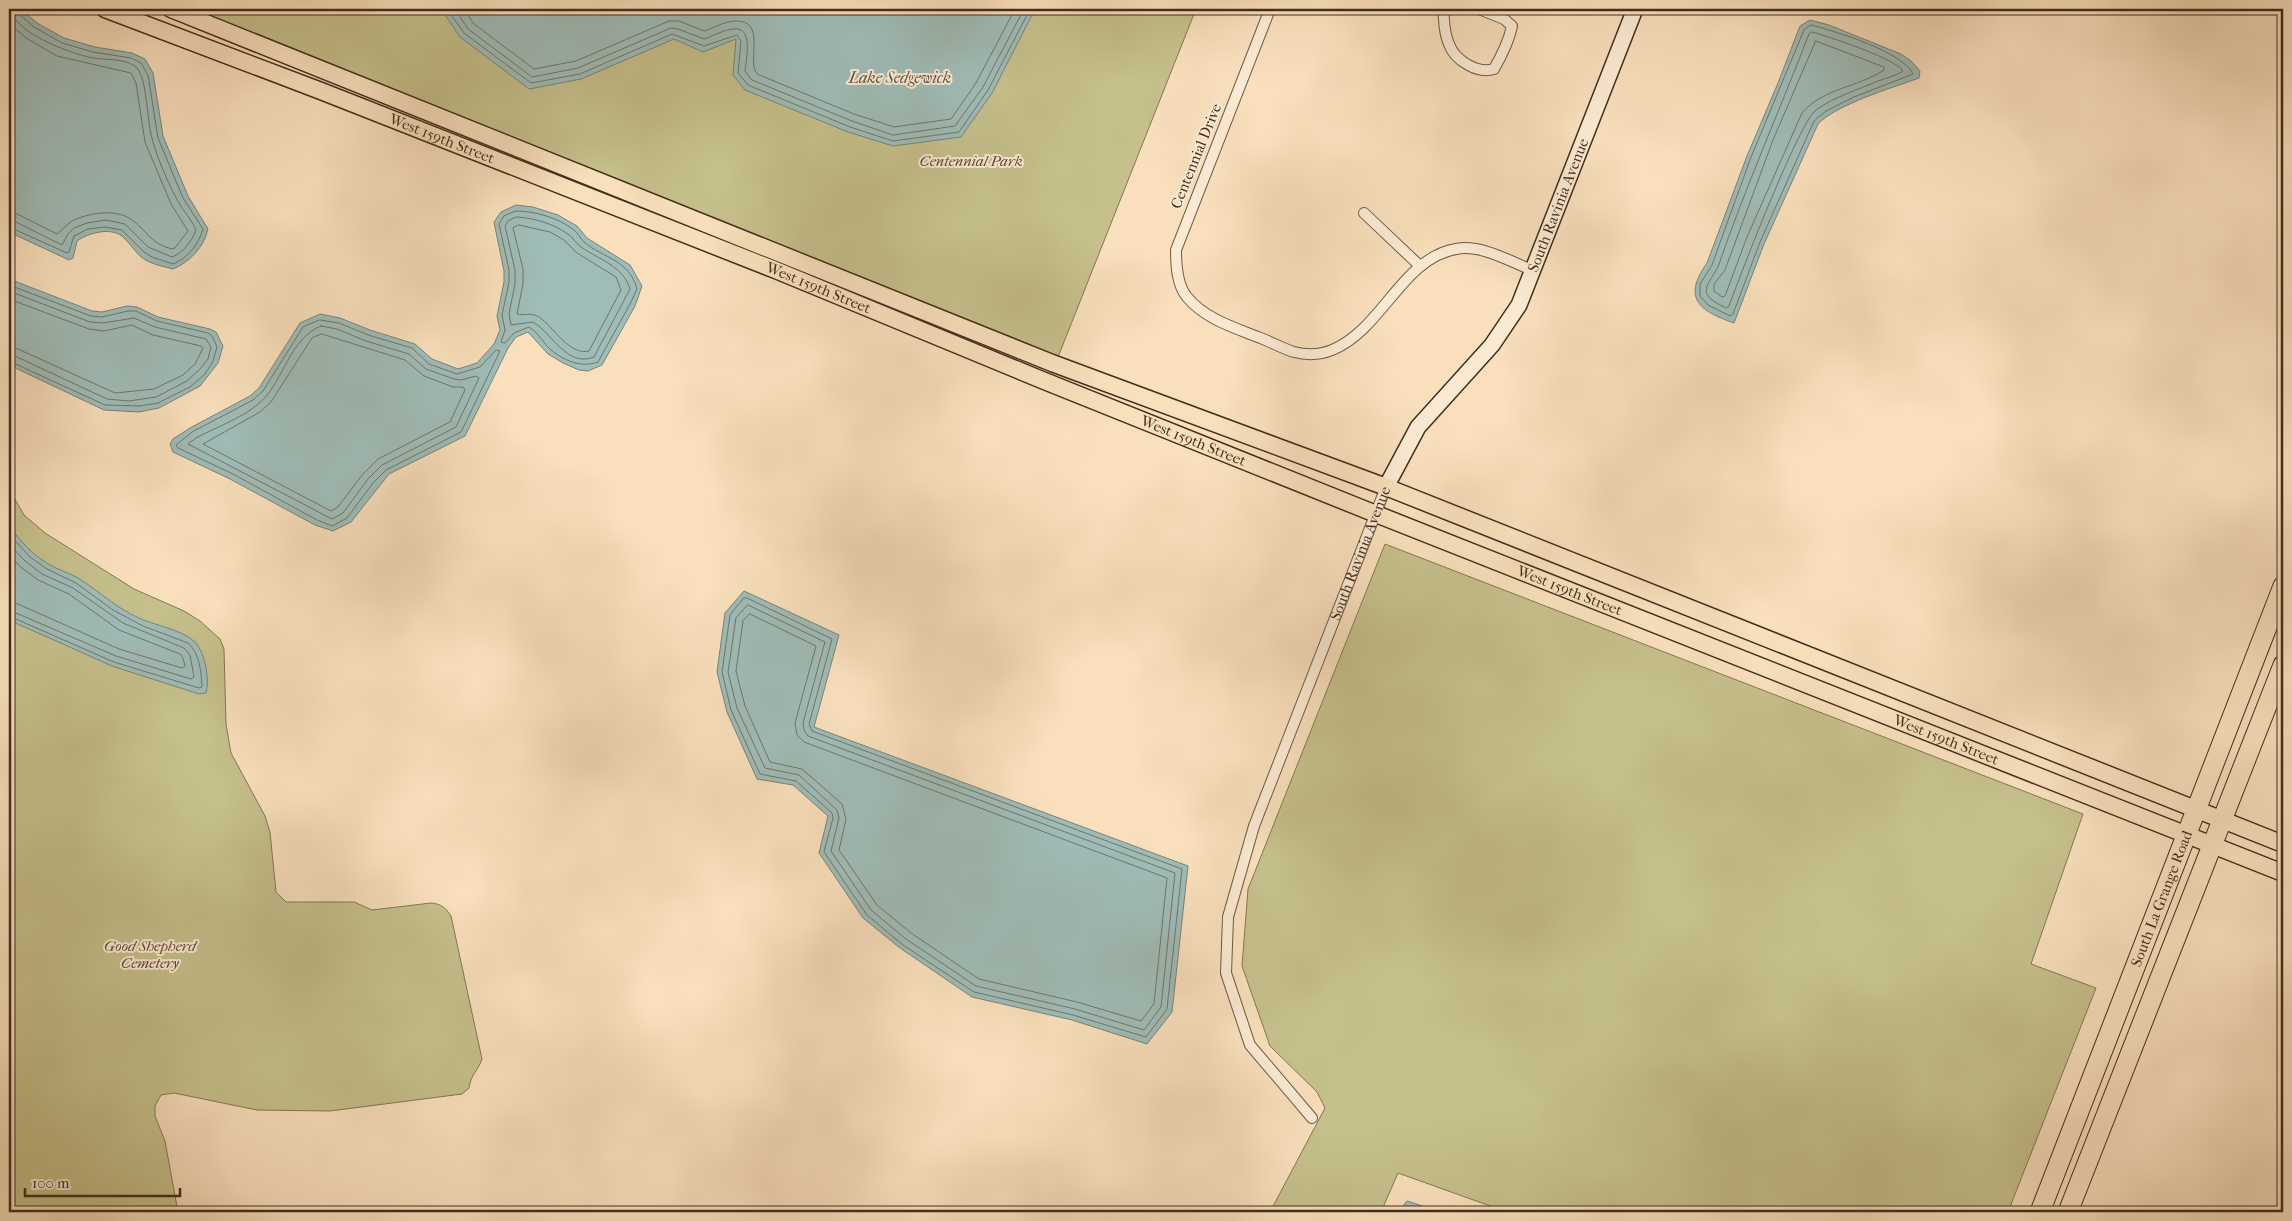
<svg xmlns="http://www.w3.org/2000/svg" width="2292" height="1221" viewBox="0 0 2292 1221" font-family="'IM FELL French Canon',serif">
	<rect width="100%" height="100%" fill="#f9dfbc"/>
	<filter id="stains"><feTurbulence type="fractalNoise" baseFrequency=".004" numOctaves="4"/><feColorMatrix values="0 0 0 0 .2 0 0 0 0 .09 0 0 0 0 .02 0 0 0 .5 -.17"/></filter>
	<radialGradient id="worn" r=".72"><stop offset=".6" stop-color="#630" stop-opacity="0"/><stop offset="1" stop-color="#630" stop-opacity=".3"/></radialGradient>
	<g fill="#c5c08c" stroke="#837754">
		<polygon points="191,9 1196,9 1058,357 980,329 633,185"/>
		<path d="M9 489 24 515 45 533 134 589 184 611 200 621 220 639 224 649 226 724 231 753 265 816 270 832 276 892 286 902H354L372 910 431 903C441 904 445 907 451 916L482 1059C478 1071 471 1074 469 1088L462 1094 330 1111 257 1110 174 1093 161 1095 155 1106V1116L165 1141 178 1212H9Z"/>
		<polygon points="1385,544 2083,814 2031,964 2096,988 2008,1212 1507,1212 1398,1173 1381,1212 1270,1212 1325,1108 1317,1092 1270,1046 1242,966 1248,889"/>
	</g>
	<g fill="#9fbcb7" stroke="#798379">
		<path d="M9 9H21L37 23 64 38 95 47 132 53 145 59 153 73 163 136 188 196 208 229C204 247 190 262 173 269 162 266 149 264 140 256 134 250 129 242 122 236 110 227 88 233 77 241L73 258 69 260 9 232Z"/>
		<polygon points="441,9 1039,9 1031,17 992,93 961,137 893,146 848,132 745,90 733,75 736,39 703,52 674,39 581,79 529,89 460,37"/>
		<path d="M1810 20 1829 25 1901 54 1911 61 1920 71 1919 78C1894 87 1835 105 1818 124L1764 244 1734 323C1699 311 1682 298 1707 263L1747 156 1778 83 1800 26Z"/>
		<polygon points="516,205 533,207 558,215 577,226 587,238 630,265 642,286 635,306 602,365 588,371 579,370 563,363 548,354 528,332 516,337 508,348 465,436 389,474 351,522 333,531 315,525 230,479 173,452 170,444 173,439 190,428 250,396 259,388 300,323 320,314 340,318 370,330 415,344 432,359 458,369 477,363 494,344 500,330 497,316 504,282 504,271 494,222 501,212"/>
		<polygon points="9,279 92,311 102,312 127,306 137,307 158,317 210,329 216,332 223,346 218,363 200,386 159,408 139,412 104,410 9,365"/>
		<path d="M9 526C20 541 34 556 50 565 59 570 69 573 78 578 99 591 116 608 139 618 156 626 181 629 195 642 205 652 210 680 206 693L199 694 112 666 9 620Z"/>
		<polygon points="744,591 839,635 814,727 1188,866 1172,1012 1147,1044 1072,1020 972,997 900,948 863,918 819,853 828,816 793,785 757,779 727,712 717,672 725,613"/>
		<polygon points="1407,1201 1441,1212 1398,1212"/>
	</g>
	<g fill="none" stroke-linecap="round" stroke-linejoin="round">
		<g stroke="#70756a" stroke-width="1">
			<polyline points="447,9 464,33 531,83 580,74 672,34 704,46 737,35 741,41 738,73 748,85 850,127 893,141 959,132 988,90 1027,15 1033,9"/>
			<path d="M455 9 468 29 532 77 578 68 671 28 678 29 704 39C713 36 723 30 733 29 754 26 746 59 745 71L752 80 852 121 893 135 955 126 983 87 1024 9"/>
			<path d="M464 9 474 24 534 69 576 61 669 21H679L704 31C713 28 724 22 734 21 768 19 746 61 757 74L854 114 894 127 951 119 976 83 1015 9"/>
			<path d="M9 23 26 38 57 56 131 73 136 83 145 142 171 204 188 231 175 248 172 249C150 243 149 233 132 220 116 208 88 213 72 221 66 225 62 230 57 234L17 214 9 213"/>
			<path d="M1811 25C1835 31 1903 52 1913 74L1854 97 1826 111 1814 121 1760 242 1733 314 1730 316 1708 305 1700 296V284L1712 265 1751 157 1804 30Z"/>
			<path d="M1812 32C1827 36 1897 59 1903 71 1896 76 1886 78 1878 81 1857 90 1834 97 1816 110 1799 122 1739 278 1729 306L1726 308C1697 294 1705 289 1718 267 1745 188 1779 112 1809 34Z"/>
			<path d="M1816 41 1884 67V70C1859 87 1823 88 1802 113L1747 237 1725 296 1722 297 1714 291V284L1725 270 1773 140Z"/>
			<path d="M516 211C535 211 559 218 574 230 578 233 580 238 584 242 604 259 629 259 637 289L630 304 598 362C581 368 565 361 551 350 543 343 539 333 529 327L514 333 505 343 501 342 505 330 502 315 509 282V270L499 224 504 216Z"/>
			<path d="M517 217C535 218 553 224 568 234 573 237 576 244 581 247 600 260 623 266 630 289L594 357C567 368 552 333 533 322L511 325 509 314 515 284V270L505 226 508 221Z"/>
			<path d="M9 221 16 222 62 245 68 234 74 228 87 223 106 220 125 224 148 247 172 257C183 253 192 241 196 230 192 220 183 211 178 201 169 186 156 155 152 138 147 121 147 79 137 68 128 58 105 60 93 58 72 54 13 33 11 9"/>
			<path d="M519 225 550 232 564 240 577 253 616 277 621 290 589 351C569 356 553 326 539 317 531 312 524 316 517 314L523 284V269L513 228Z"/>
			<path d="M9 227 67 253 69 252 74 236 88 229 105 227 122 230 144 252 152 257 173 264C187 259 199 244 203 229L183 198 158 138 148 75 141 63 131 58 93 52 62 43 34 27 19 14 18 9"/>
			<polyline points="9,285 91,316 102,317 128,311 136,311 157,321 208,333 212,336 217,347 213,361 205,374 190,387 158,403 140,406 105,405 9,361"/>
			<polyline points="9,291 90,322 103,323 134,318 155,327 206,339 211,347 208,359 200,369 187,381 156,397 129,401 107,399 15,356 9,354"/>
			<polyline points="9,299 89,329 104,331 132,325 153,335 201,346 203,348 195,364 183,375 154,389 115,393 18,349 9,347"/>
			<polygon points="320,320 339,323 368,335 412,348 429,364 457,374 480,367 496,350 500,351 461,432 386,470 373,483 347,518 332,526 317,520 233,474 178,448 176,445 192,432 253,400 263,391 303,327"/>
			<path d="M321 326 337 329 366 341 409 354 426 369 454 379 461 380 476 376 479 378 456 427 382 465 368 479 343 513 332 519 188 444 196 438C218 426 252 415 268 394 285 372 293 337 321 326Z"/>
			<polygon points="322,334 405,360 424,376 453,387 463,387 465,390 450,422 378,459 362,475 338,507 331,511 203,444 260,412 271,402 312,338"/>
			<path d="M9 534 30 557 47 569 76 583 113 610 143 626 188 643C200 654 201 671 202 687L199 688 114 662 9 616"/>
			<polyline points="9,544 25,561 42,574 73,588 123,623 184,648 190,655 194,677 191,679 116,656 9,610"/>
			<polyline points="9,555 22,568 38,580 69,594 119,630 180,654 183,658 185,666 182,668 119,649 18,604 9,602"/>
			<polygon points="744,598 747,598 832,639 809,724 812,731 1182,869 1167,1009 1146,1037 1073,1015 974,992 903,945 867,915 824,852 833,818 832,813 796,781 760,774 731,710 722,672 730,615"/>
			<polygon points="748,605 825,642 803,723 804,730 808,736 1175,873 1161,1007 1144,1030 1075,1009 976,986 906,939 871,910 831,851 839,818 837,810 799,775 765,768 737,708 728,672 736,618"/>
			<polygon points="750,614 816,646 795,723 797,735 804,742 1167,878 1154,1004 1141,1021 1077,1002 979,979 911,933 877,905 839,850 846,819 842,804 802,769 770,762 745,706 736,671 743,621"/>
		</g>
		<g stroke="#6f5a45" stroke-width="12">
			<g id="street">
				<path d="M1270 9 1176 250C1176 266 1177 285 1187 297 1206 320 1236 328 1263 339 1273 343 1284 349 1294 352 1306 355 1320 355 1332 350 1382 330 1402 258 1456 249 1481 244 1509 261 1532 270"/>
				<path d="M1444 9C1443 19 1445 35 1449 44 1455 61 1478 74 1494 69 1502 55 1509 41 1512 26L1504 19 1479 9"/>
				<polyline points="1364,213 1420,266"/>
				<path id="s1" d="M1312 1118 1250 1045 1226 973 1228 917 1254 826 1386 487"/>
			</g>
		</g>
		<g stroke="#412e1d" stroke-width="18">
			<g id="secondary">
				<path id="s2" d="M1386 487 1418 427 1492 345 1519 305 1635 9"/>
			</g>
		</g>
		<g stroke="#412e1d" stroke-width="19">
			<g id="primary">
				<path id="s3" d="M105 9 321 91 778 271 1042 380 1376 514 2283 873"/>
				<polyline points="171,9 1052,363 1386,487 2283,844"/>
			</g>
		</g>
		<g stroke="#412e1d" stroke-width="21">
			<g id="highway">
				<path id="s4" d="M2040 1212 2283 586"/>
				<polyline points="2068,1212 2283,665"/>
			</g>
		</g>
		<use href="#street" stroke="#fbead3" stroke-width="10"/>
		<use href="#secondary" stroke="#fbead3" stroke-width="15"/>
		<use href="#primary" stroke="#f9dfbc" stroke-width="16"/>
		<use href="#highway" stroke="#f9dfbc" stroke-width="19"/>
	</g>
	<g text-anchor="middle" stroke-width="4" stroke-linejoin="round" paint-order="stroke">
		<g font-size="15" fill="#412e1d" stroke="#fbead3">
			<text dy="5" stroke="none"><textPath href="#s3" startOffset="361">West 159th Street</textPath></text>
			<text transform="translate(1196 156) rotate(-68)" y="5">Centennial Drive</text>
			<text dy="5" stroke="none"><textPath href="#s2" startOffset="334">South Ravinia Avenue</textPath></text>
			<text dy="5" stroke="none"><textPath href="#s3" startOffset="766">West 159th Street</textPath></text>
			<text dy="5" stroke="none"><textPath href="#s3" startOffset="1171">West 159th Street</textPath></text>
			<text dy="5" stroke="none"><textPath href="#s1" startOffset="615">South Ravinia Avenue</textPath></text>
			<text dy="5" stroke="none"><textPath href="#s3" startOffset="1576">West 159th Street</textPath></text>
			<text dy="5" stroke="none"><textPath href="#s3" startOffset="1981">West 159th Street</textPath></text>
			<text dy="5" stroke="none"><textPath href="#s4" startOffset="336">South La Grange Road</textPath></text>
		</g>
		<g font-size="15" font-style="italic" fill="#5b4b33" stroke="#fbead3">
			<text x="971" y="166">Centennial Park</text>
			<text x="150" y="951">Good Shepherd<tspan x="150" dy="17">Cemetery</tspan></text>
		</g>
		<g font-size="16" font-style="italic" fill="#585244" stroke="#fbead3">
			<text x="900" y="83">Lake Sedgewick</text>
		</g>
	</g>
	<rect width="2292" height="1221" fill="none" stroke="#f9dfbc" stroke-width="30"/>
	<rect x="10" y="10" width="2272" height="1201" fill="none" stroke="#412e1d" stroke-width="2.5"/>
	<rect x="15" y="15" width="2262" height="1191" fill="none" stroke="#412e1d"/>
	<path d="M25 1188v8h155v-8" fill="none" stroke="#412e1d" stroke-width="2.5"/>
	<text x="32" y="1188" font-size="15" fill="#412e1d" stroke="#fbead3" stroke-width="4" paint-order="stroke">100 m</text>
	<rect width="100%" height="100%" filter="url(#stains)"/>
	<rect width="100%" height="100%" fill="url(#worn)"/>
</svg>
